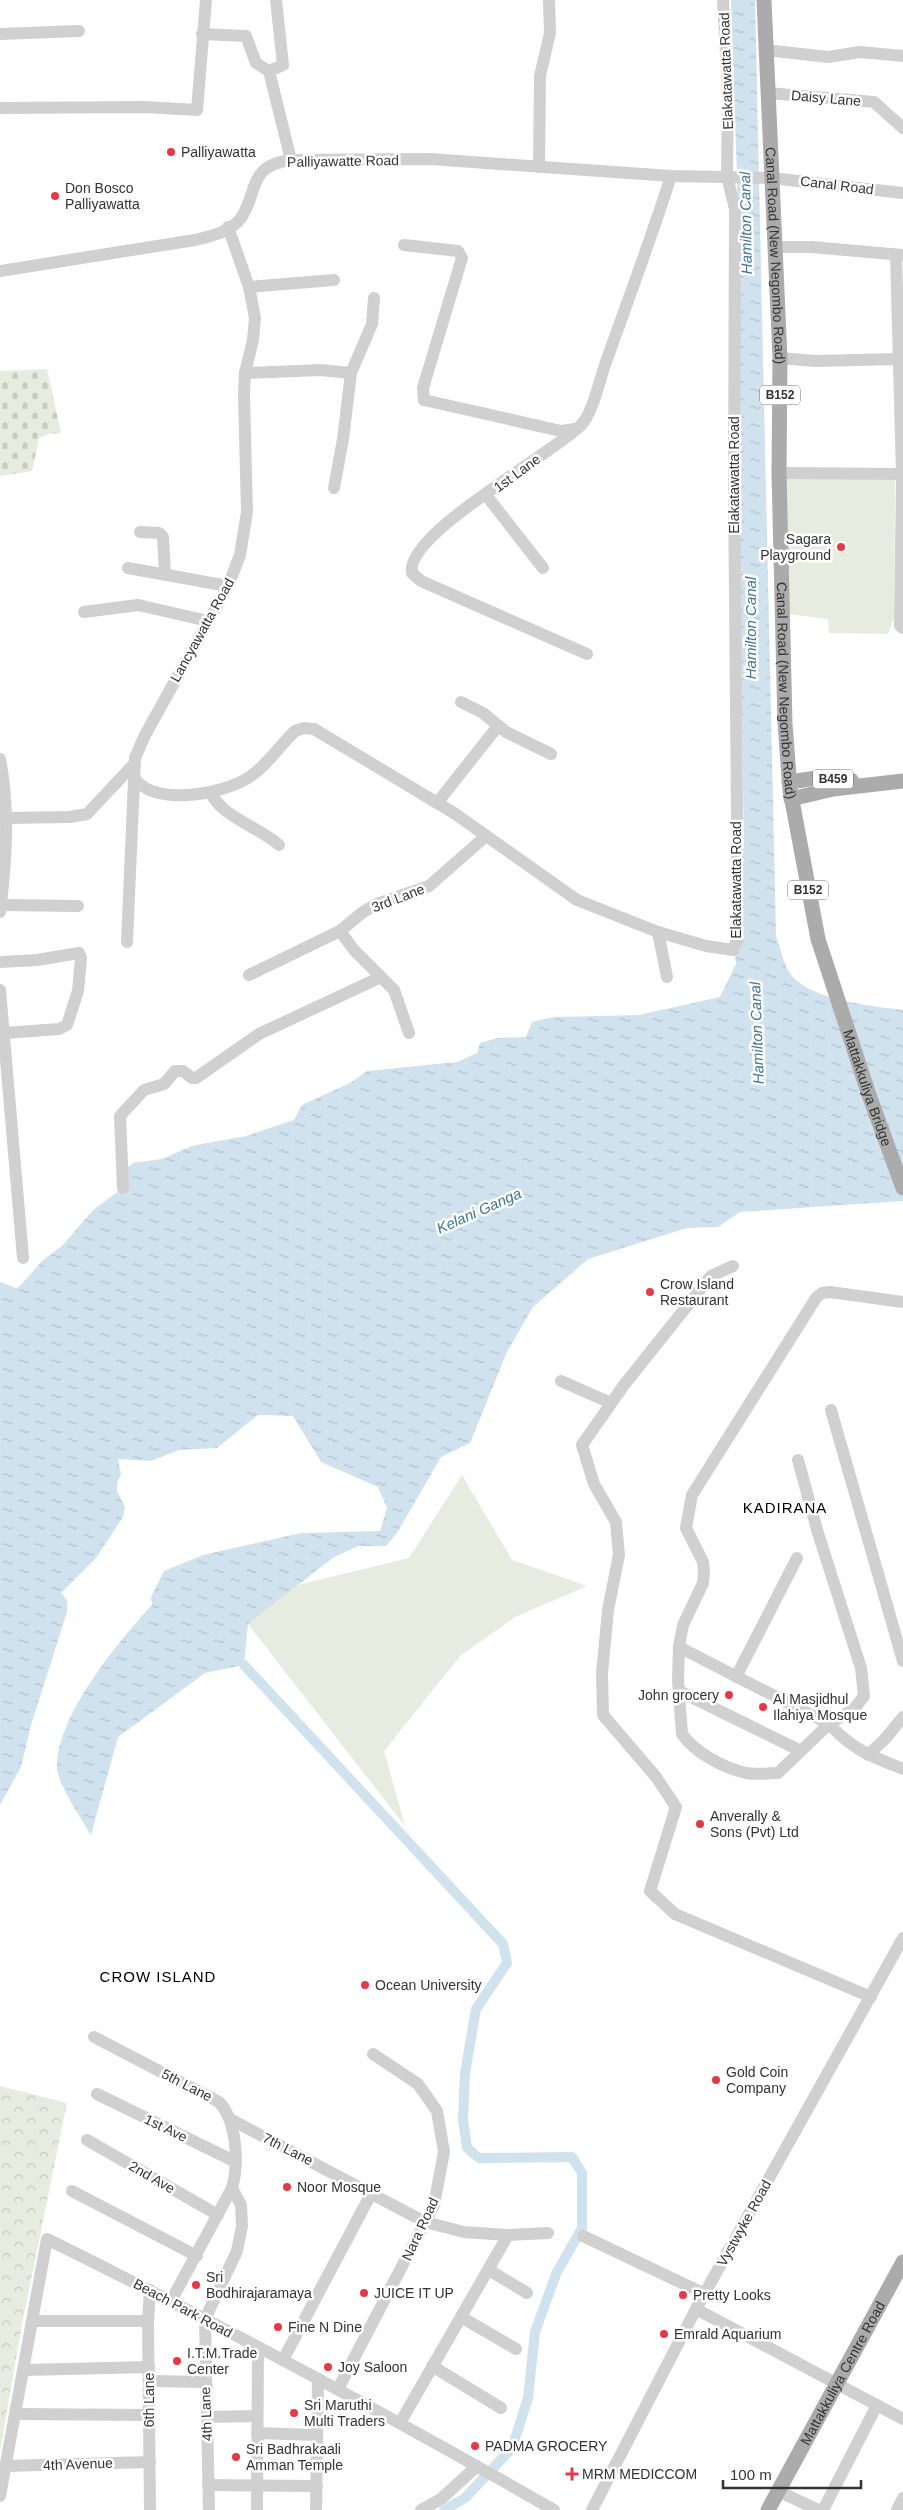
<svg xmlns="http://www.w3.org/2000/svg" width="903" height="2510" viewBox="0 0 903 2510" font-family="Arial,sans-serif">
	<defs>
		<pattern id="cemetery-stones" width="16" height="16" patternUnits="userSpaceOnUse" patternTransform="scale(1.25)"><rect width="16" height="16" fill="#e6ecdf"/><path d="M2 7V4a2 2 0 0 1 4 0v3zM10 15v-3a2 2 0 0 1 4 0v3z" fill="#c6cbc0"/></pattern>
		<pattern id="park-crowns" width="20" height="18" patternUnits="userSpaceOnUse" patternTransform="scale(1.25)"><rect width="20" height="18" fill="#e6ecdf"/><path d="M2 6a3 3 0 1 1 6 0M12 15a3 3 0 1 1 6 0" fill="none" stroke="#c6cbc0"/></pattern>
		<pattern id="water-ripples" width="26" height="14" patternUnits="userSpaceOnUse" patternTransform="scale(1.25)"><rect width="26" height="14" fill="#cfe2ee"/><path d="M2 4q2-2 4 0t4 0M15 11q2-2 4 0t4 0" fill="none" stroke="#b2c2cd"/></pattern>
	</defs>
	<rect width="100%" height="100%" fill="#fff"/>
	<g fill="#e6ecdf">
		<polygon points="785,477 895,480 894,618 888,634 829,633 828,619 789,614"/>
		<polygon points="462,1475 512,1560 587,1586 515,1617 460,1656 384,1751 405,1826 248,1624 298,1585 409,1558"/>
	</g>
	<polygon fill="url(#cemetery-stones)" points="47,369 61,433 49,434 39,438 32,471 0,476 0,371"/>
	<polygon fill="url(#park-crowns)" points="0,2086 67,2103 22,2324 0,2451"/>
	<path fill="url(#water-ripples)" d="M731 0H755L776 936C780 947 783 962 789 972 807 1000 872 1006 903 1010V1201L740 1212 718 1227 687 1228 588 1259 533 1307 507 1352 470 1443 441 1457 397 1533 386 1546H358L334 1557 248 1624 244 1665 205 1673 118 1737 91 1835C82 1820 57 1783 57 1767 57 1715 118 1642 152 1605L151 1597 164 1571 203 1555 301 1533 380 1531 387 1508 378 1487 321 1462 293 1416 258 1415 217 1448 179 1450 151 1461 118 1459 121 1475 117 1482V1491L125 1507 123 1517 96 1558 61 1593 67 1600V1612L31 1725 21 1767 0 1805V1282L16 1288 19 1287 43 1260 63 1245 93 1210 123 1188V1171L133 1163 162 1159 192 1146 246 1136 294 1120 302 1105 352 1082 367 1071 457 1062 477 1053 480 1043 498 1038 526 1037 532 1022 554 1017 639 1015 720 997 736 964 733 934 744 846 739 510 738 206Z"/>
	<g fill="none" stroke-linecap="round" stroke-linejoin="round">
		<polyline stroke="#cfe2ee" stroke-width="10" points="244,1665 503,1944 507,1963 476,2009 465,2073 463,2119 467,2148 479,2158 572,2157 582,2173 582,2228 556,2274 535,2332 528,2398 512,2448 465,2498 444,2510"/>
		<g stroke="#d0d0d0" stroke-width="12">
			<polyline points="276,0 283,65 269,71 291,160"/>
			<polyline points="0,34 79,31"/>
			<polyline points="202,34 246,36 256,63 269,71"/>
			<polyline points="766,50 828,57 860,52 903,56"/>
			<polyline points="768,93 874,102 903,128"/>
			<polyline points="0,108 144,107 197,110 206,0"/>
			<polyline points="539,167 540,76 550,33 549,0"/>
			<polyline points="404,245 458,251 462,258 423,388 424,400 561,431 575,429"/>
			<polyline points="775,247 811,247 903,255"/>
			<polyline points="896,255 902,474 900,626 903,628"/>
			<path d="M0 271 195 240C210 236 231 232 241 218 259 191 247 166 291 160L430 159 671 176 772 178 903 193"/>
			<polyline points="249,287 334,280"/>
			<polyline points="780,358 815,361 898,359"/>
			<polyline points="245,373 320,370 351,373"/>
			<polyline points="779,473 903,474"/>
			<polyline points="334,488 343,439 351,373 372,324 374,298"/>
			<polyline points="486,495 543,568"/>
			<polyline points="140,532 159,533 163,537 165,574"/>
			<polyline points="128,568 228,586"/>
			<polyline points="84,612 138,605 208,621"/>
			<path d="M587 654 421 581 412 573C404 534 553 454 581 425 593 413 600 378 606 362 628 300 651 239 671 176"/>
			<polyline points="461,702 483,713 506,732 551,754"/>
			<path d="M0 759C10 810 6 862 0 912"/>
			<path d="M133 776C152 808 222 794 248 778 267 766 279 746 295 731L304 728 314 729 454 813 577 900 658 932 706 946 733 950 737 940 738 922 734 489 735 209 727 176 728 92 723 0"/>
			<path d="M211 792C219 816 261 828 279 845"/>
			<polyline points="437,803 498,726"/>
			<polyline points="6,818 70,817 87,814 134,764"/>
			<polyline points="1,905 78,906"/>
			<polyline points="340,931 354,950 394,990 409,1033"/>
			<polyline points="658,932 667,977"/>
			<polyline points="127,942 135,758 145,735 228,586 240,555 247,512 244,394 245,373 253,340 255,318 249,287 228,227"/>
			<polyline points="0,962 37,960 79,953 81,958 78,991 67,1025 59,1029 5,1033"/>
			<polyline points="249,975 340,931 363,912 377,904 429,886 486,836"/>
			<polyline points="0,990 23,1258"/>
			<polyline points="123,1188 120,1116 144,1090 164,1084 175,1071 183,1071 192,1078 196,1078 259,1034 381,977"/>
			<polyline points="733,1266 711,1276 624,1385 582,1445 594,1484 616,1522 619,1555 608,1610 602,1674 603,1715 656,1777 676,1807 650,1891 675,1914 871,1997"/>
			<path d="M903 1302 830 1292 822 1293 816 1298 692 1495 686 1528 703 1562 704 1571 703 1583 683 1625 679 1647 678 1680 682 1734C695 1753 724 1768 746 1773 756 1775 768 1773 778 1773L829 1724C853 1750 871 1756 903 1769"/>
			<polyline points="561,1381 611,1403"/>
			<polyline points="831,1410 903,1661"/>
			<polyline points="679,1647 829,1724 854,1709 864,1696 861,1668 818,1533 798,1460"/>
			<polyline points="736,1677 797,1558"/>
			<polyline points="679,1691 801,1751"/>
			<polyline points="868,1755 885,1739 903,1717"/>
			<path d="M94 2037 219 2102C237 2121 239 2164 232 2188L171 2301"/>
			<polyline points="97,2094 236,2162"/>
			<polyline points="230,2119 425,2222 464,2232 508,2235 548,2233"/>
			<polyline points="87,2140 218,2215"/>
			<polyline points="72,2191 197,2256"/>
			<polyline points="583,2236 705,2294"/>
			<polyline points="489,2270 527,2293"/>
			<polyline points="696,2309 903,2419"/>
			<polyline points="461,2317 516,2349"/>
			<polyline points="33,2321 148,2321"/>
			<polyline points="283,2360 372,2192"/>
			<polyline points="432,2366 501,2408"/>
			<polyline points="24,2370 149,2367"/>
			<polyline points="149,2381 205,2382"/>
			<polyline points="338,2389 434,2205 444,2152 437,2111 418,2084 373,2054"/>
			<polyline points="16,2414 149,2415"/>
			<polyline points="206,2417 257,2416"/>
			<polyline points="400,2423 508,2235"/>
			<polyline points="257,2433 317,2435"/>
			<polyline points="5,2466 150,2462"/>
			<polyline points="208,2485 317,2486"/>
			<polyline points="778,2491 818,2510"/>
			<path d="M0 2496 47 2239C219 2324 388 2415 554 2510"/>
			<polyline points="150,2510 148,2321 150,2290"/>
			<polyline points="209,2510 205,2319 237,2251 242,2226 241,2205 232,2188"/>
			<polyline points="257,2510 258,2347"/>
			<polyline points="316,2510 318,2379"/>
			<polyline points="421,2510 441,2499 477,2466"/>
			<polyline points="592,2510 696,2309 903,1938"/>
			<polyline points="823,2510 877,2405"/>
			<polyline points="897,2510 903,2498"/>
		</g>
		<g stroke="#ababab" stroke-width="15">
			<path id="s1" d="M764 0 780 358 779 473 785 723 790 790 818 939 869 1095 903 1188"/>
			<polyline points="789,782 817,778 851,780"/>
			<polyline points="791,799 833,789 903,781"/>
			<path id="s2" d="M768 2510 903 2262"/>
		</g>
	</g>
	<g fill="#e63946" stroke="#fff" stroke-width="2">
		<circle cx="171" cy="152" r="5"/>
		<circle cx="55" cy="196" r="5"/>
		<circle cx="841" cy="547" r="5"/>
		<circle cx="650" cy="1292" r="5"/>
		<circle cx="729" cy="1695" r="5"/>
		<circle cx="763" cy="1707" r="5"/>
		<circle cx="700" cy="1824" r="5"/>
		<circle cx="365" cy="1985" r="5"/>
		<circle cx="716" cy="2080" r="5"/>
		<circle cx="287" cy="2187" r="5"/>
		<circle cx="196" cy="2285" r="5"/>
		<circle cx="364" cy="2293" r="5"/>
		<circle cx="683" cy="2295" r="5"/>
		<circle cx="278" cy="2327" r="5"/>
		<circle cx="664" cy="2334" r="5"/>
		<circle cx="177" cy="2361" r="5"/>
		<circle cx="328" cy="2367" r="5"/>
		<circle cx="294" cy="2413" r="5"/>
		<circle cx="475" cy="2446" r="5"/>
		<circle cx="236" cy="2457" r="5"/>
		<path d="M569.5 2466.5h5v5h5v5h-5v5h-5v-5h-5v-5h5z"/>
	</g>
	<g text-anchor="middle" stroke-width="5" stroke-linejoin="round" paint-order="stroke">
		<g fill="#fff" stroke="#707070" stroke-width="1">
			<rect x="760" y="385.5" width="40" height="19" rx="4"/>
			<rect x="813" y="769.5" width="40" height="19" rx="4"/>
			<rect x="788" y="880.5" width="40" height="19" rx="4"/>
		</g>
		<g font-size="12" font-weight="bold" fill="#333">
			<text x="780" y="399">B152</text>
			<text x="833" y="783">B459</text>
			<text x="808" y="894">B152</text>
		</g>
		<g font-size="14" fill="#333" stroke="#fff">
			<text transform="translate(726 71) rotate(-92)" y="5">Elakatawatta Road</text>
			<text transform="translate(826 98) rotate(5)" y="5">Daisy Lane</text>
			<text transform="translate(343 161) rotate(-1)" y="5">Palliyawatte Road</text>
			<text transform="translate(837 185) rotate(7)" y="5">Canal Road</text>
			<text dy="5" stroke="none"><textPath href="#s1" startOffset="256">Canal Road (New Negombo Road)</textPath></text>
			<text transform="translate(517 473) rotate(-36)" y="5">1st Lane</text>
			<text transform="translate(734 475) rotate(-90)" y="5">Elakatawatta Road</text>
			<text transform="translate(202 630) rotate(-61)" y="5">Lancyawatta Road</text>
			<text dy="5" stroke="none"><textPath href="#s1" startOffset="691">Canal Road (New Negombo Road)</textPath></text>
			<text transform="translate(736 880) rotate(-90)" y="5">Elakatawatta Road</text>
			<text transform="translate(398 898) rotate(-21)" y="5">3rd Lane</text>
			<text dy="5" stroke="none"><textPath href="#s1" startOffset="1099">Mattakkuliya Bridge</textPath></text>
			<text transform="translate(187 2085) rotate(27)" y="5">5th Lane</text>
			<text transform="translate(166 2128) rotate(26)" y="5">1st Ave</text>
			<text transform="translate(288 2149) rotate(27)" y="5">7th Lane</text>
			<text transform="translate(152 2177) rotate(30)" y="5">2nd Ave</text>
			<text transform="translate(744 2223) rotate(-61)" y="5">Vystwyke Road</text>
			<text transform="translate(420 2229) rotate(-65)" y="5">Nara Road</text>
			<text transform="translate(183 2308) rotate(28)" y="5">Beach Park Road</text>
			<text dy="5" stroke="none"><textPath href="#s2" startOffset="156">Mattakkuliya Centre Road</textPath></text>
			<text transform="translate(149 2400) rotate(-90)" y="5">6th Lane</text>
			<text transform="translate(206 2414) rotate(-92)" y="5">4th Lane</text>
			<text transform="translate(78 2464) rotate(-2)" y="5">4th Avenue</text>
		</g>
		<g font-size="14" fill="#333" stroke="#fff" text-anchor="start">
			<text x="181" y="157">Palliyawatta</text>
			<text x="65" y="193">Don Bosco<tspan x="65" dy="16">Palliyawatta</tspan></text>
			<text x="831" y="544" text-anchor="end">Sagara<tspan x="831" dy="16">Playground</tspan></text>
			<text x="660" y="1289">Crow Island<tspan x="660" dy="16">Restaurant</tspan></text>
			<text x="719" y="1700" text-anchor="end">John grocery</text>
			<text x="773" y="1704">Al Masjidhul<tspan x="773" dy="16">Ilahiya Mosque</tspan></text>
			<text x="710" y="1821">Anverally &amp;<tspan x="710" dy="16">Sons (Pvt) Ltd</tspan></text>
			<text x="375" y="1990">Ocean University</text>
			<text x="726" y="2077">Gold Coin<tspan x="726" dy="16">Company</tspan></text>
			<text x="297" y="2192">Noor Mosque</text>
			<text x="206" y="2282">Sri<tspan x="206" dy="16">Bodhirajaramaya</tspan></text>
			<text x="374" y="2298">JUICE IT UP</text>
			<text x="693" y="2300">Pretty Looks</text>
			<text x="288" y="2332">Fine N Dine</text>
			<text x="674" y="2339">Emrald Aquarium</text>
			<text x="187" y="2358">I.T.M.Trade<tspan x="187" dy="16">Center</tspan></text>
			<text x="338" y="2372">Joy Saloon</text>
			<text x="304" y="2410">Sri Maruthi<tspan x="304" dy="16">Multi Traders</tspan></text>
			<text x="485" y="2451">PADMA GROCERY</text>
			<text x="246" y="2454">Sri Badhrakaali<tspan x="246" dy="16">Amman Temple</tspan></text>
			<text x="582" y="2479">MRM MEDICCOM</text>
		</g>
		<g font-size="15" font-style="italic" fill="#3f7597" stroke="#fff">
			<text transform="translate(746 223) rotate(-91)" y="5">Hamilton Canal</text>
			<text transform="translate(751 628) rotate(-90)" y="5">Hamilton Canal</text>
			<text transform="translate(757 1033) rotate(-92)" y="5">Hamilton Canal</text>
			<text transform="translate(479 1211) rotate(-24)" y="5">Kelani Ganga</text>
		</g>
		<g font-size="15" letter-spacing="1" fill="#000" stroke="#fff">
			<text x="785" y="1513">KADIRANA</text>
			<text x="158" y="1982">CROW ISLAND</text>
		</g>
	</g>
	<path d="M723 2480v8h138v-8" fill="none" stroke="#333333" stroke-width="2.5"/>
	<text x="730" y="2480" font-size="15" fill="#333333" stroke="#ffffff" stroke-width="4" paint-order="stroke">100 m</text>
</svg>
